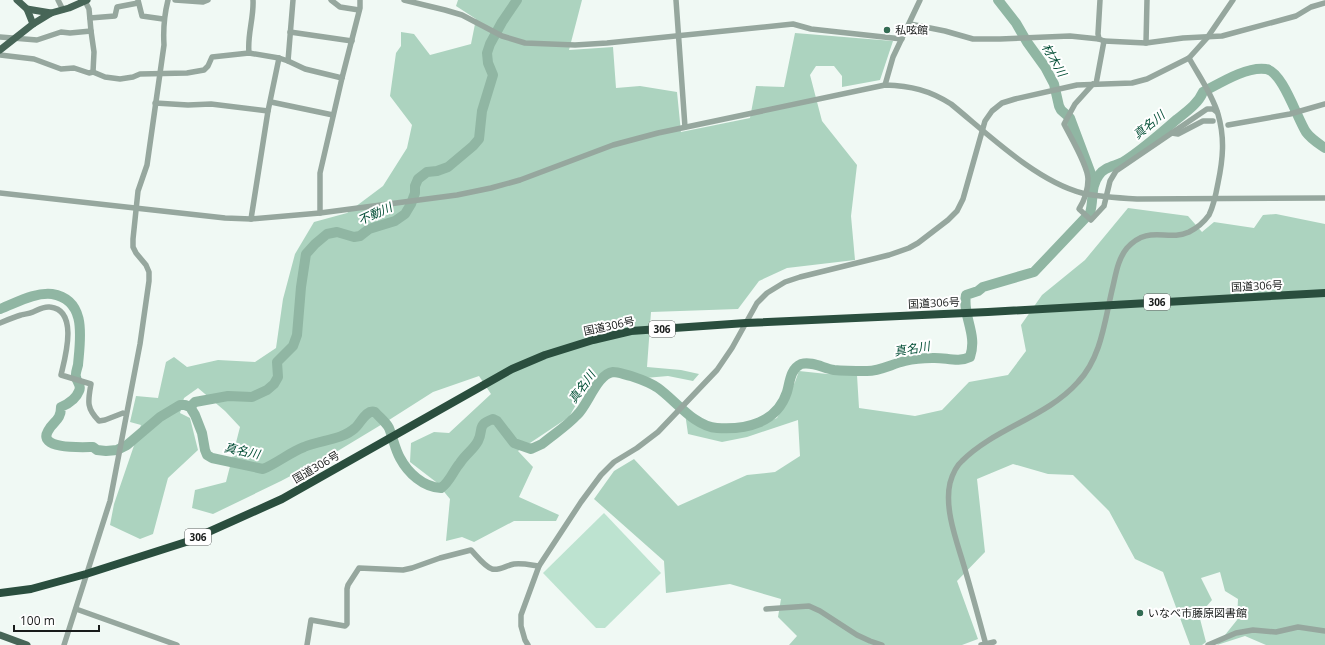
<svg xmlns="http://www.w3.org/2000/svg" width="1325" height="645" viewBox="0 0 1325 645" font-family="'Open Sans','Noto Sans JP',sans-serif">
	<rect width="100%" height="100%" fill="#f0f9f4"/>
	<polygon fill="#bde3d0" points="604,513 661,573 605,628 596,628 543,573"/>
	<g fill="#acd3bf">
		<polygon points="458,0 582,0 569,50 613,47 616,88 640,86 677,92 681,132 750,118 756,86 784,87 795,33 893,41 880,80 842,87 842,76 834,66 816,66 810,75 822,121 857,165 851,216 855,260 787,268 759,281 738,309 651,312 647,367 681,370 699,374 693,381 668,376 645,378 620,369 605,370 588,384 569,417 518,451 533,467 519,497 559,515 556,521 514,521 474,542 462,537 446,541 450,499 436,482 410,462 411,443 434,432 449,433 491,394 479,376 433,392 389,420 336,452 281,481 213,514 192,508 195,490 226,482 240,427 225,411 198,388 184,398 180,413 190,418 198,450 168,478 153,534 140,539 110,525 114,504 141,425 130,422 136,396 158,398 166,362 174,357 187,367 218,360 255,362 276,348 283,299 295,254 314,222 347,213 383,186 407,148 412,125 390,96 396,53 401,46 401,32 414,34 430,55 471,44 476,19 456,6"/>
		<path d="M1128 208 1188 216 1202 232 1214 222 1254 228 1263 215 1276 214 1325 224V645H1266L1245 636 1217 645 1237 620 1238 599 1225 591 1220 572 1201 578 1212 600 1199 615 1206 642 1202 645H1190L1163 572 1135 559 1109 511 1073 475 1048 474 1013 464 977 479 985 552 957 581 978 639 962 645H789L797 636 778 617 781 599 730 584 666 593 664 561 594 499 614 471 634 459 678 506 747 475 775 472 800 456 798 420 747 437 722 442 688 434 685 413C716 439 742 432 777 418L795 382 799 371 827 374 857 375 859 408 915 416 942 410 969 382 1008 375 1026 351 1021 325 1042 295 1085 260Z"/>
	</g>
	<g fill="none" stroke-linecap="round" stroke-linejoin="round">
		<g stroke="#90b6a3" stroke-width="10">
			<polyline points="998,0 1016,23 1027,42 1045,67 1054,84 1059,106 1061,110 1070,118 1094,182"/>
			<path d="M0 309C16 303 35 292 52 294 88 300 80 340 78 365 77 369 75 374 76 377 77 383 82 385 79 391 76 399 68 404 61 407 61 421 53 421 48 431 37 450 85 447 93 447L97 450 106 451 117 450 127 445 160 417 180 405H185L190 407 195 415 202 433 205 450 207 455 212 458 263 469C277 463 289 453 304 447 320 440 342 440 355 428 361 423 366 409 375 412 379 417 386 422 389 428 393 438 395 449 400 458 408 473 423 487 441 488 450 482 453 471 460 463 465 455 474 449 478 441 484 430 476 425 493 419L497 421 514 443 531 449 542 444C554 434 567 426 577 415 588 405 597 374 613 372 619 372 625 375 631 376 640 379 651 383 658 388 676 401 695 427 717 428 746 430 777 423 787 392 790 382 790 369 801 364 812 361 823 368 834 370 844 371 856 371 867 371 880 371 892 364 905 361 913 359 923 358 932 358 945 357 958 363 970 357 978 334 962 316 966 295L978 291 983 287 1034 272 1090 213C1094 200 1090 187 1099 175 1104 167 1115 166 1123 162 1142 150 1159 135 1176 120 1186 112 1198 104 1203 92 1220 83 1247 66 1266 69 1282 71 1297 118 1306 132 1311 139 1318 143 1325 148"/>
			<polyline points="190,407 195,402 228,396 252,397 267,390 274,384 278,377 277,362 293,346 297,335 301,287 306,254 315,244 327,234 337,232 354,237 360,236 369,229 395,221 405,214 411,204 415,193 415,186 418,179 427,172 437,171 448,167 473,146 479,139 482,111 493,75 488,63 487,53 490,44 502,22 517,0"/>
		</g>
		<g stroke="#96a79e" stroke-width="5.5">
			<polyline points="58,0 63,10"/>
			<polyline points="138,0 142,16 163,19"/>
			<polyline points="175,0 203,2 208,0"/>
			<polyline points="331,0 340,7 359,10"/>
			<polyline points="404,0 445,10 462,15 502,36 525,43 575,45 607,43 793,24 811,29 902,39"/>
			<polyline points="676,0 685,127"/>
			<polyline points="85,1 89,9 91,31"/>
			<polyline points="90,18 115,16 117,7 138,3"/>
			<polyline points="910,24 945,31 973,39 1000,39 1070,36 1099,39 1104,41 1096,84"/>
			<polyline points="290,32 352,41"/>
			<polyline points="0,37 37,40 61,32 70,33 91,31 94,52 93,72 105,77 120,79 133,77 140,74 187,73 204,70 208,66 212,57 249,53 279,58 288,61 305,69 342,78 360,8 360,0"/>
			<polyline points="1099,39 1098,34 1100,0"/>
			<polyline points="1104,41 1146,43 1183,38 1222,36 1296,16 1311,7 1325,3"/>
			<polyline points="1146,43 1147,0"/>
			<path d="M249 53C247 35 254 18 253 0"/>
			<polyline points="0,55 34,59 61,69 74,68 89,73 93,72"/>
			<polyline points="288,61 293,0"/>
			<path d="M1093 84 1075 104 1064 124C1070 136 1088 166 1088 179 1088 189 1084 201 1079 209L1091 220 1104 206 1110 181 1116 171 1207 109H1213L1217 112"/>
			<polyline points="885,85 893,57 920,0"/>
			<polyline points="271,102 333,115"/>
			<polyline points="155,103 188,105 211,104 268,111"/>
			<polyline points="1228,125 1290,114 1325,104"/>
			<polyline points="1172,133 1178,134 1203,121 1213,121"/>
			<path d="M0 193 225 218 251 219 320 213 457 195 491 188 520 180 613 145 658 133 885 85C911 86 929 90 951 104 988 134 1036 181 1082 193 1100 197 1118 198 1137 199L1325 198"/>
			<polyline points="320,213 320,173 342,78"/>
			<polyline points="251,219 268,111 279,58"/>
			<path d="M0 323C7 320 14 317 21 315 24 314 29 314 33 312 38 310 43 306 50 307 79 310 65 358 61 375L91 384C88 401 86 408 99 421L105 420 123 413 126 414"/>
			<polyline points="76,609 177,645"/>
			<polyline points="766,609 809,606 820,611 857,635 870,641 882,645"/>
			<path d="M64 645 110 501 140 344 149 281V272L146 265 136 253 133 247V239L138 191 147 165 164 45C163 29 164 16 168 0"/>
			<path d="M307 645 311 620 345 626 347 624V589L348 585 359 568 403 570 412 568 440 558 471 550C477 556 484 566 492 569 499 571 507 565 514 564 523 563 531 565 539 566"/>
			<polyline points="528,645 525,640 521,626 521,615 539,566 581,502 601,475 614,462 637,448 658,432 717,370 732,348 757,303 767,293 785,282 800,277 889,255 909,248 918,243 948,220 957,211 963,199 985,121 992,111 1002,103 1015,99 1077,85 1132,83 1147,79 1189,58 1207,38 1233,0"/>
			<polyline points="981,645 994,642"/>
			<path d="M986 645C979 619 972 593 964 566 957 542 944 509 950 483 952 476 956 466 962 461 995 428 1047 417 1078 382 1102 357 1105 318 1113 286 1116 273 1118 259 1127 248 1149 224 1167 242 1189 232 1197 228 1204 222 1209 215 1214 205 1216 194 1218 183 1223 159 1225 138 1218 114 1212 94 1199 76 1189 58"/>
			<polyline points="1208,645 1236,633 1253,630 1276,632 1298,627 1325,631"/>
		</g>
		<g stroke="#476557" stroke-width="7">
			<polyline points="17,0 27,9 51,13"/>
			<polyline points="27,9 33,24"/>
			<polyline points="0,50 33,24 51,13 69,8 87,0"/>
			<polyline points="0,635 27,645"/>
		</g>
		<polyline stroke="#2a4e3e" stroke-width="8" points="0,593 31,589 86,574 186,542 282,499 512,369 545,355 593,340 631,331 746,323 988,312 1325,293"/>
	</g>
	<g fill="#336c53" stroke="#fff" stroke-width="1.5">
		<circle cx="887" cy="30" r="4"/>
		<circle cx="1140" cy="613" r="4"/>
	</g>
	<g text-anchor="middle" stroke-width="4" stroke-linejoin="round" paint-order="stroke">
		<g fill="#fff" stroke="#5d5f5f" stroke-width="1">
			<rect x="1144" y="294" width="26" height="16" rx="3"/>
			<rect x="649" y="321" width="26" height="16" rx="3"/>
			<rect x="185" y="529" width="26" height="16" rx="3"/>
		</g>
		<g font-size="10" font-weight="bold" fill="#181b1a">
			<text x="1157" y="306">306</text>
			<text x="662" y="333">306</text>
			<text x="198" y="541">306</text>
		</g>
		<g font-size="11" fill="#181b1a" stroke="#fff" text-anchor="start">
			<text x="895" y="34">私呟館</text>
			<text x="1148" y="617">いなべ市藤原図書館</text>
		</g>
		<g font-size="11" fill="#181b1a" stroke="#fff">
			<text transform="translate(1257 286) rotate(-3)" y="4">国道306号</text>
			<text transform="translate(934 303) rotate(-3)" y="4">国道306号</text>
			<text transform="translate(609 326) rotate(-12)" y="4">国道306号</text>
			<text transform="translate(316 467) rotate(-30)" y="4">国道306号</text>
		</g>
		<g font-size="12" font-style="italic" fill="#024e35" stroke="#fff">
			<text transform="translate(1054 60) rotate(60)" y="4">材木川</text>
			<text transform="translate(1149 125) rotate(-39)" y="4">真名川</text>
			<text transform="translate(375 214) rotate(-24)" y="4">不動川</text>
			<text transform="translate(912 349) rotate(-9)" y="4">真名川</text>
			<text transform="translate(582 387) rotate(-54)" y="4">真名川</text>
			<text transform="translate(242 451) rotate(12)" y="4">真名川</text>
		</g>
	</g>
	<path d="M14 625v6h85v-6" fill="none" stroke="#181b1a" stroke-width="2"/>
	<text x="20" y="625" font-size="12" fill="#181b1a" stroke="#ffffff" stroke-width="3" paint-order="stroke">100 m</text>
</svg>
